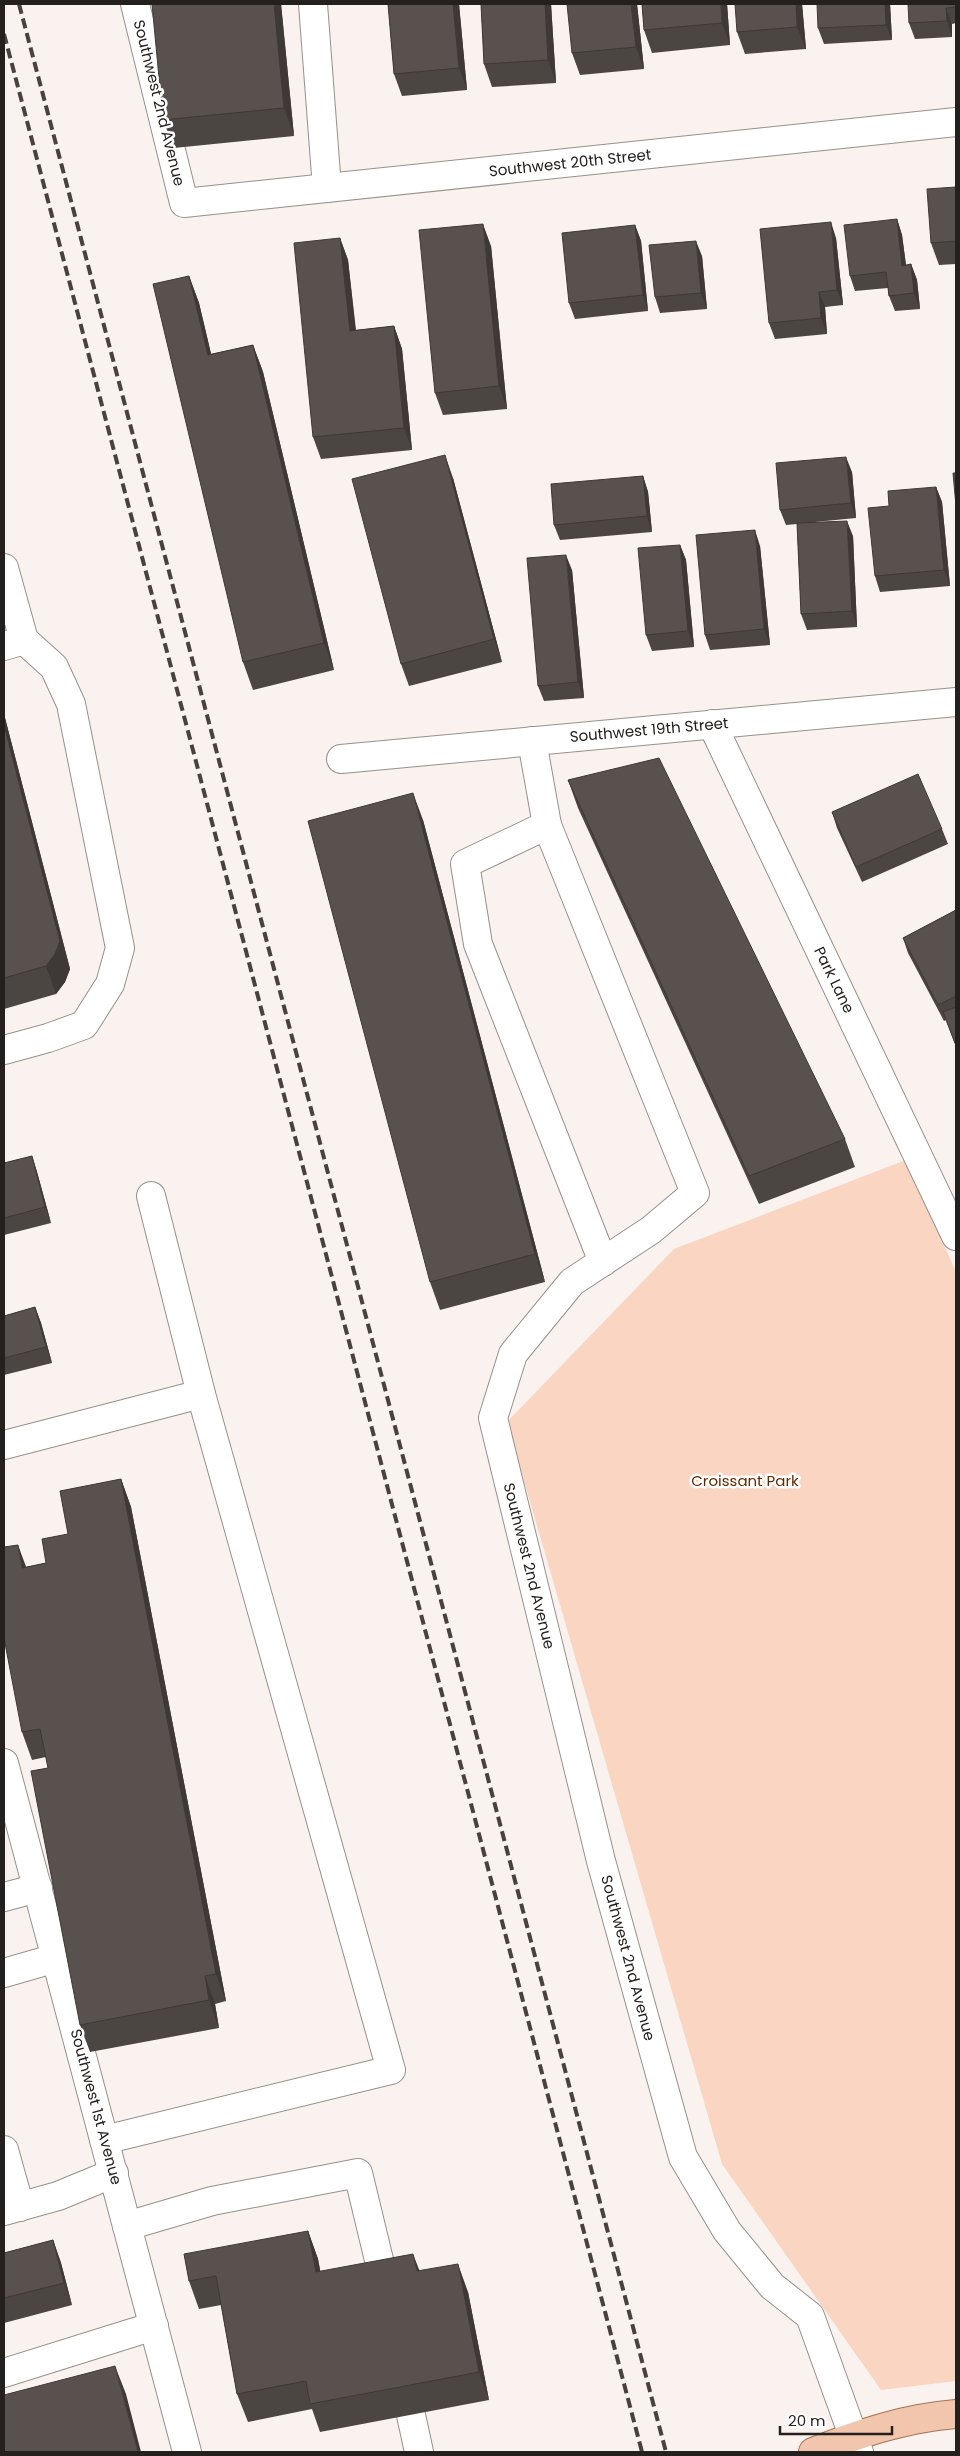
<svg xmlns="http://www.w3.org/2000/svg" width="960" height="2456" viewBox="0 0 960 2456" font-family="Poppins,sans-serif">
	<rect width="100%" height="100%" fill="#faf2ee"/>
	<polygon fill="#f9d5c2" points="906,1160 956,1272 956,2381 881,2390 722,2164 507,1422 674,1249"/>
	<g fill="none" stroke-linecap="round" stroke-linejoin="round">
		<g stroke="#97908d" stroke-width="30">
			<g id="minor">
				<polyline points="135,4 184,203 956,122"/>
				<polyline points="313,4 327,188"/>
				<polyline points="4,568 24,640 4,646"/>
				<polyline points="712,724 956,1236"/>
				<polyline points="532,741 547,825 695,1193 651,1230 572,1282 513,1354 493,1418 601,1861 683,2157 727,2231 772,2286 810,2316 859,2452"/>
				<polyline points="341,759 956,702"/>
				<polyline points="547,825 465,864 478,944 603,1262"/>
				<polyline points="4,1050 48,1038 84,1025 110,984 120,948 71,704 54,667 24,640"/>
				<polyline points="4,1445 201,1394 151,1196"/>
				<polyline points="4,1763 187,2452"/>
				<polyline points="4,1897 38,1888"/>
				<polyline points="4,1973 56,1958"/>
				<polyline points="104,2140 391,2070 201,1394"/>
				<polyline points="4,2150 20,2207"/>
				<polyline points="4,2211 58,2196 114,2173"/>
				<polyline points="127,2226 212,2201 358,2173 386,2289"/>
				<polyline points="4,2373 154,2326"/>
				<polyline points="411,2415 419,2452"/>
			</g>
		</g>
		<g stroke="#a47357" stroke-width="30">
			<path id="major" d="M813 2452C860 2433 906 2418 956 2414"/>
		</g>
		<use href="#minor" stroke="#fff" stroke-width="28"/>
		<use href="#major" stroke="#f2c5ad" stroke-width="28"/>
		<g stroke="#45423f" stroke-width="4" stroke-dasharray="10 5" stroke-linecap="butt">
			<polyline points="19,4 666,2452"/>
			<polyline points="4,34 642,2452"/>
		</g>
	</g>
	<g fill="#4c4643">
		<polygon points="281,4 294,136 174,148 163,120"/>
		<polygon points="388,4 459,4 467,90 402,96 394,74"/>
		<polygon points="481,4 551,4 556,83 492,87 484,64"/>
		<polygon points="637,4 644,69 580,75 572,53"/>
		<polygon points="642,4 727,4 730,45 652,53 644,30"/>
		<polygon points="802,4 806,49 745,54 737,32"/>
		<polygon points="890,4 892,40 824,44 818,28"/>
		<polygon points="956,4 956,23 952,24 952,37 915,39 909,23"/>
		<polygon points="956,187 956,264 939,265 931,243"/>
		<polygon points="897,219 902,235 906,265 911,264 917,280 920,309 895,311 889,296 888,288 855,291 850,276"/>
		<polygon points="635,225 641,241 648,311 575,319 569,303"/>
		<polygon points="340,238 348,260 356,330 394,326 402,349 412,450 321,459 313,437"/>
		<polygon points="836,238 843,305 825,307 827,334 775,339 769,323"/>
		<polygon points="491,246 507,409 443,415 435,393"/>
		<polygon points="702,256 707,309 660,313 655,297"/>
		<polygon points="189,276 199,303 211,354 253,345 263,372 334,670 253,690 243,662"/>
		<polygon points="852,472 856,518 815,522 853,536 857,627 807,630 801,614 797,524 786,525 780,510"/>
		<polygon points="643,476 648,492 652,532 560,540 554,525"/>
		<polygon points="453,478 502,662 409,686 401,664"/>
		<polygon points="936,487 942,502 950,586 880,592 875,576 889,506"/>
		<polygon points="680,545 686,560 694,647 652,651 646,635"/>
		<polygon points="760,546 770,645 710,650 705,635"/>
		<polygon points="572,570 584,698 544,701 538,686"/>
		<polygon points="4,714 70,969 65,982 56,994 4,1009"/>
		<polygon points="568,780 845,1139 855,1167 759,1204 578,808"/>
		<polygon points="832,812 942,829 948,844 862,882 837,828"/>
		<polygon points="423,820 545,1282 440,1310 430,1282"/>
		<polygon points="956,910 956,1047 946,1020 944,1021 908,953 903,938"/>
		<polygon points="32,1156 37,1172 51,1223 4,1235 4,1163"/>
		<polygon points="35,1307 41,1323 52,1363 4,1375 4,1316"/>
		<polygon points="121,1479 131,1507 226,2001 215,2004 219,2028 90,2052 80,2025 48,1768 46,1757 32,1760 22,1732 26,1567 46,1563 68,1534"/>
		<polygon points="308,2231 318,2259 320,2271 420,2271 468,2292 489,2400 320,2432 312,2409 248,2422 237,2394 221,2305 199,2309 189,2281"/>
		<polygon points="53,2240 61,2263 72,2305 4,2323 4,2253"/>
	</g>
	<g fill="#3e3937">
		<polygon points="274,4 281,4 294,136 284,108"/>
		<polygon points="453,4 459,4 467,90 459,68"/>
		<polygon points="545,4 551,4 556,83 548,60"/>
		<polygon points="631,4 637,4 644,69 636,47"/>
		<polygon points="721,4 727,4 730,45 722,23"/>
		<polygon points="796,4 802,4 806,49 797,27"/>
		<polygon points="885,4 890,4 892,40 886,25"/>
		<polygon points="946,8 952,24 952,37 947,21"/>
		<polygon points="897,219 902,235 908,281 902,266"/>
		<polygon points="831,222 836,238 843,305 837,290"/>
		<polygon points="483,224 491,246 507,409 499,386"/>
		<polygon points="635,225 641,241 648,311 643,295"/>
		<polygon points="340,238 348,260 358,353 350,331"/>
		<polygon points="696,241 702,256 707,309 701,293"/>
		<polygon points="911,264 917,280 920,309 914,293"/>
		<polygon points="189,276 199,303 218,383 208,355"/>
		<polygon points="819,292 825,307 827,334 821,318"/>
		<polygon points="394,326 402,349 412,450 404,428"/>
		<polygon points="253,345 263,372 334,670 324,643"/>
		<polygon points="445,455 453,478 502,662 494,639"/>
		<polygon points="846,457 852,472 856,518 851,503"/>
		<polygon points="643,476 648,492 652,532 647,516"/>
		<polygon points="936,487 942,502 950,586 944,570"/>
		<polygon points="847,521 853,536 857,627 852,611"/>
		<polygon points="755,530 760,546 770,645 764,629"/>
		<polygon points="680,545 686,560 694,647 688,631"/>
		<polygon points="566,555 572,570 584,698 578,682"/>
		<polygon points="4,714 70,969 65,982 56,994 46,966 4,725"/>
		<polygon points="413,793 423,820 545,1282 535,1254"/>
		<polygon points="32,1156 37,1172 51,1223 45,1207"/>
		<polygon points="35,1307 41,1323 52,1363 46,1347"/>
		<polygon points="121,1479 131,1507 226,2001 216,1974"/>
		<polygon points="18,1545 28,1572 22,1568"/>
		<polygon points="205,1976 215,2004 219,2028 209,2000"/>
		<polygon points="308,2231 318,2259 326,2300 316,2272"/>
		<polygon points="53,2240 61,2263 72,2305 64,2283"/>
		<polygon points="413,2254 424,2282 417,2271"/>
		<polygon points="458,2264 468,2292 489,2400 479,2372"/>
		<polygon points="115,2366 126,2394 141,2452 138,2452"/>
	</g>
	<g fill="#58514e" stroke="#3e3937">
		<polygon points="152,4 274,4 284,108 163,120"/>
		<polygon points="388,4 453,4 459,68 394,74"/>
		<polygon points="481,4 545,4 548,60 484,64"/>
		<polygon points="567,4 631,4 636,47 572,53"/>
		<polygon points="642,4 721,4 722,23 644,30"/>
		<polygon points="735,4 796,4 797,27 737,32"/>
		<polygon points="817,4 885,4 886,25 818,28"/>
		<polygon points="908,4 956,4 956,7 946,8 947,21 909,23"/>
		<polygon points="956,187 956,241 931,243 927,189"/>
		<polygon points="897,219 902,266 911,264 914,293 889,296 886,272 850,276 844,225"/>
		<polygon points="831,222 837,290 819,292 821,318 769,323 760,229"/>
		<polygon points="483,224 499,386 435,393 419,230"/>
		<polygon points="635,225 643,295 569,303 562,233"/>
		<polygon points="340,238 350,331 394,326 404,428 313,437 294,243"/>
		<polygon points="696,241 701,293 655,297 649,245"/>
		<polygon points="189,276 208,355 253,345 324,643 243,662 153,284"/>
		<polygon points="445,455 494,639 401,664 352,479"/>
		<polygon points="846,457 851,503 780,510 776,463"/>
		<polygon points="953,473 956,473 956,506"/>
		<polygon points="643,476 647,516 554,525 551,484"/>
		<polygon points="936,487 944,570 875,576 868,508 889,506 888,491"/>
		<polygon points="847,521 852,611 801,614 797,523"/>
		<polygon points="755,530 764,629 705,635 696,535"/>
		<polygon points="680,545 688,631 646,635 638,548"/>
		<polygon points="566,555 578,682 538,686 527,558"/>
		<polygon points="4,725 60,941 55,954 46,966 4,978"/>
		<polygon points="659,758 845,1139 749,1176 568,780"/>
		<polygon points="918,774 942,829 856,867 832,812"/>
		<polygon points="413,793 535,1254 430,1282 308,821"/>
		<polygon points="956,910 956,996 938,1005 903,938"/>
		<polygon points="956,1007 956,1042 955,1043 943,1012"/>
		<polygon points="32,1156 45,1207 4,1218 4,1163"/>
		<polygon points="35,1307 46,1347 4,1358 4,1316"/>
		<polygon points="121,1479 216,1974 205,1976 209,2000 80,2025 31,1771 48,1768 40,1729 22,1732 4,1638 4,1547 18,1545 22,1568 46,1563 42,1539 68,1534 60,1491"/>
		<polygon points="308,2231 316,2272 413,2254 417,2271 458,2264 479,2372 310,2404 306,2381 237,2394 216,2276 189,2281 184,2254"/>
		<polygon points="53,2240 64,2283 4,2298 4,2253"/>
		<polygon points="115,2366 138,2452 4,2452 4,2395"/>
	</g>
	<g text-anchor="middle" stroke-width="5" stroke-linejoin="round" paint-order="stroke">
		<g font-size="15" fill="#23201e" stroke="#fff">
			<text transform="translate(159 103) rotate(76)" y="5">Southwest 2nd Avenue</text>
			<text transform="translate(570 163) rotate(-6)" y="5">Southwest 20th Street</text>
			<text transform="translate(649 730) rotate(-5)" y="5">Southwest 19th Street</text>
			<text transform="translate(834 980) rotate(64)" y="5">Park Lane</text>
			<text transform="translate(529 1566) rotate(76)" y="5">Southwest 2nd Avenue</text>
			<text transform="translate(628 1958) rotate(75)" y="5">Southwest 2nd Avenue</text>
			<text transform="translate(96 2107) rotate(75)" y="5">Southwest 1st Avenue</text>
		</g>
		<g font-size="15" fill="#652a00" stroke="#fff">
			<text x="745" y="1486">Croissant Park</text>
		</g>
	</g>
	<rect width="960" height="2456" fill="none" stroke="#23201e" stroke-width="10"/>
	<path d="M780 2426v8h112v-8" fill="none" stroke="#23201e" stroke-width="2.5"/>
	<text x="788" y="2426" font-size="15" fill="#23201e" stroke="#ffffff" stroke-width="4" paint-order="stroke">20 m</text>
</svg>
